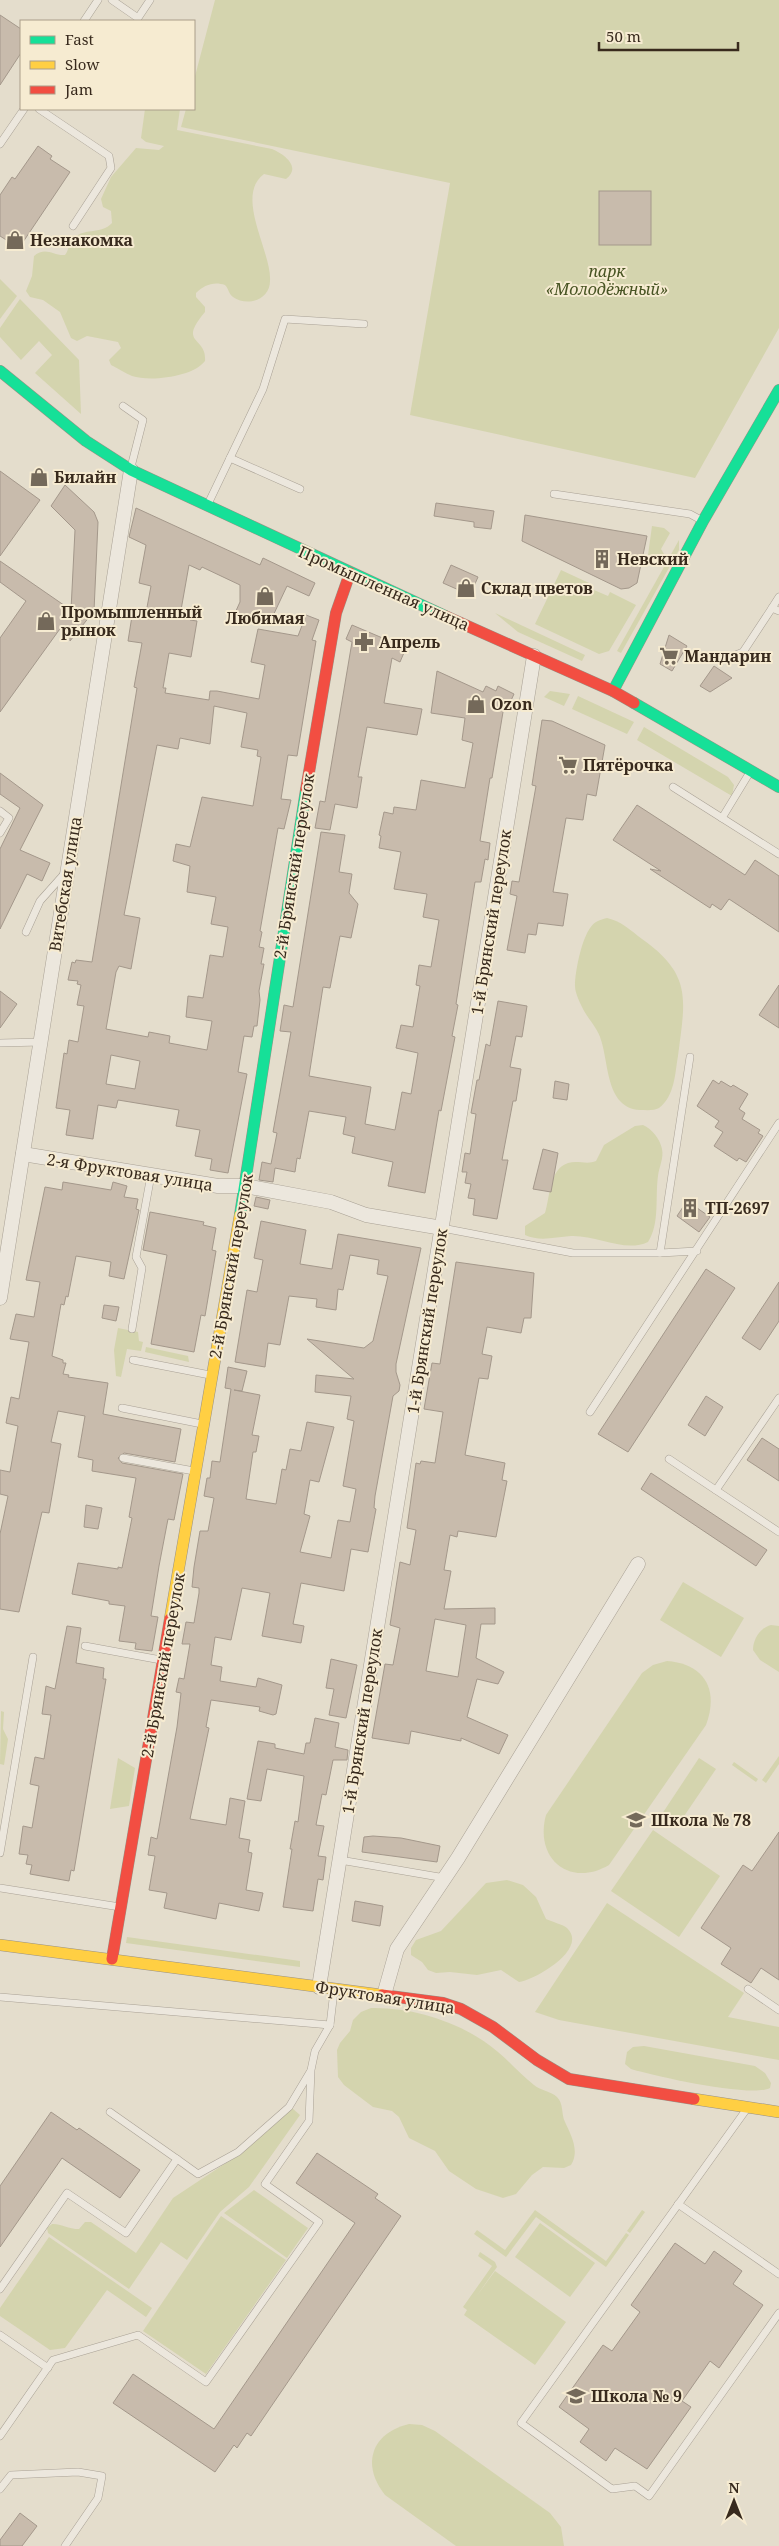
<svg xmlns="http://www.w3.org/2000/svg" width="779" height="2546" viewBox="0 0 779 2546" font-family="'Noto Serif',serif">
	<rect width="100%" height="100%" fill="#e4ddcc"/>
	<g fill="#d4d4ae">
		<polygon points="215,0 779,0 779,328 695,478 410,415 450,183 181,127 186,109 194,109 194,80"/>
		<path d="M145 109H180L177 130 272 149C284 154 302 167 286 179L264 174C234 196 272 252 270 281 270 300 247 307 233 297 228 293 229 289 225 285 214 281 204 285 196 293V297L205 307V312C177 345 207 336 205 361 193 377 150 382 132 376 125 373 117 368 111 365L109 360 121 348 118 342 87 336 77 341 71 338 60 312 43 300 30 297 26 291 32 276 34 256C46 246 53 256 65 255 69 250 68 245 72 240 82 227 101 235 112 223L111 211 103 207 101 199 111 177 136 148 159 150 164 146 146 142 141 138Z"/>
		<polygon points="0,279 17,296 0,319"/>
		<polygon points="20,299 79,360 81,414 35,373 52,355 39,341 21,360 0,337 0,328"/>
		<polygon points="652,526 664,528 670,533 661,549 664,554 659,562 653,558 653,555 648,555"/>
		<polygon points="679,540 679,550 621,653 617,651"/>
		<polygon points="561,570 589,583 587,587 608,596 610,592 636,605 609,651 599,654 535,624"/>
		<polygon points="495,613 585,655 582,661 518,632"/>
		<polygon points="550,691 570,694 564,706 544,697"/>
		<polygon points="578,696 634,722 627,734 572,709"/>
		<polygon points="644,727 728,777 734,785 732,796 637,740"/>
		<path d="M607 918C621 921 630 930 642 939 693 975 685 1000 678 1056 675 1073 675 1096 659 1108 654 1111 646 1110 640 1110 606 1108 609 1064 601 1040 598 1028 587 1018 582 1007 579 1001 575 992 575 986 575 971 583 929 596 922 599 920 603 919 607 918Z"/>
		<path d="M643 1125C652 1129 660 1139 662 1149 664 1158 659 1167 658 1176 655 1197 660 1224 648 1242 625 1253 597 1235 571 1236 555 1237 540 1242 525 1235V1226L545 1213C550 1198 549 1169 568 1163 578 1160 587 1165 596 1161L604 1145 635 1126Z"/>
		<polygon points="118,1328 138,1332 139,1341 143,1342 141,1351 127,1349 121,1377 116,1376 114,1350"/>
		<polygon points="146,1347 188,1356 189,1362 145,1352"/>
		<polygon points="683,1582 744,1618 721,1657 660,1620"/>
		<path d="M771 1625 779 1626V1672L760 1660 753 1650C753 1639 760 1628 771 1625Z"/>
		<path d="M667 1661C705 1664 719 1690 706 1725L609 1865C570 1888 534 1859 546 1815L642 1673 653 1665Z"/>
		<polygon points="1,1711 4,1712 3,1729 8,1739 4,1765 0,1764"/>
		<polygon points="779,1756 779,1764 766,1783 762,1780"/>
		<polygon points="118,1758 135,1768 129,1806 110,1809"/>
		<polygon points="699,1758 716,1769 676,1828 660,1817"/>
		<polygon points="734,1762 758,1779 756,1782 732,1765"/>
		<polygon points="653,1830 720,1876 679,1937 611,1891"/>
		<path d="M507 1880 523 1885 536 1897 546 1919C552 1922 562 1924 567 1928 589 1949 535 1980 519 1982L501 1970 477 1975 450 1972 436 1973 428 1970 422 1962 411 1955V1948L416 1940 441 1931 486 1883Z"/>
		<polygon points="607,1903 744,1993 728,2017 779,2027 779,2060 559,2020 535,2012"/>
		<polygon points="127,1937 300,1961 300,1967 126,1943"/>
		<path d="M371 2008C415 2007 464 2023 498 2052 510 2062 521 2075 534 2085 541 2091 551 2091 557 2097 564 2104 561 2114 565 2122 571 2135 580 2151 571 2165L564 2168 543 2167 532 2175 516 2194 503 2198 476 2189 449 2171 435 2151 409 2138 399 2117 392 2111 373 2107 344 2085 338 2077 337 2050 340 2043 350 2031 353 2020 361 2012Z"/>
		<path d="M644 2046 755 2066 765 2073 771 2083 770 2088C752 2098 654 2076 631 2069L625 2064 627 2052 633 2047Z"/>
		<path d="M292 2108 300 2115 249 2187 220 2212 187 2260 161 2242 129 2289 48 2233 47 2228 52 2224C59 2223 68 2229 79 2229L85 2222H91L136 2253 173 2198 241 2153Z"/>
		<polygon points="254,2190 308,2228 287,2258 224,2213"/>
		<polygon points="535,2210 606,2261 626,2233 629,2235 606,2267 536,2217 506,2257 474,2234 477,2230 505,2250"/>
		<polygon points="642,2210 645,2212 630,2233 627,2231"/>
		<polygon points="221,2216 286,2260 206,2374 143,2331"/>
		<polygon points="540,2223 595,2263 570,2297 515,2257"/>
		<polygon points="49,2237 152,2308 146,2317 107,2290 65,2348 50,2350 0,2316 0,2308"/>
		<polygon points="480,2252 495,2262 497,2267 476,2297 495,2271 566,2322 535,2365 464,2315 467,2310 463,2307 492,2266 478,2256"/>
		<path d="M409 2424 422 2425 435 2431 550 2513 561 2527 564 2546H456L385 2495C361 2465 371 2433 409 2424Z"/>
	</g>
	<g fill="#c8bbac" stroke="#a4988b" fill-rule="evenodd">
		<polygon points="0,15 21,29 21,53 0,85"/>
		<polygon points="38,146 52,156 50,159 70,172 19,248 0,236 0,195 12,177 15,179"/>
		<rect x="599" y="191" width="52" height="54"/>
		<polygon points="0,471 40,500 0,556"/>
		<polygon points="65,485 94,512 98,522 94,611 70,641 70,632 62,626 0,712 0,638 26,601 0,582 0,561 71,610 75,530 51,506"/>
		<polygon points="436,503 494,511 491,529 474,527 474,522 434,516"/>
		<path d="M136 508 260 565 263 558 315 583 309 596 287 586 271 620 235 613 240 602V585L202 567 200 570 189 565 181 610 192 612 190 620 197 621 191 657 169 653 163 688H166L165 693 209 700 210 691H217L259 699 265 665 251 662 258 629 298 636 306 615 319 620 312 640 316 641 297 756 288 755 281 799 291 800 284 829 278 828 260 931 262 932 259 947 264 948 261 964H264L259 991 260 1000 257 1026H254L252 1037 244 1036 238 1072 247 1074 228 1173 210 1170 212 1159 195 1156 200 1130 176 1126 179 1110 118 1100 116 1108 98 1105 93 1139 66 1135 70 1110 56 1108 64 1053 67 1054 69 1040 78 1042 84 1006 77 1005 81 985 77 984 78 981 68 980 72 962 75 963 76 960 92 962 137 688 134 687 142 643 128 641 132 616 145 618 151 586 139 583 146 545 129 537ZM214 706 247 713 241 747 258 750 257 756 261 757 253 806 202 797 190 847 176 844 173 861 190 866 187 892 216 897 211 924 228 927 223 957 210 955 203 998 188 996 186 1017 212 1021 207 1050 169 1043 170 1036 149 1032 148 1037 106 1029 116 972 119 966 131 969 140 918 124 915 157 745 178 749 180 738 210 744ZM111 1055 140 1061 135 1089 106 1084Z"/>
		<polygon points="525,515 647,536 637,583 629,588 621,589 522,541"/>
		<polygon points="451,565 478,577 470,595 443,583"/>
		<polygon points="352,625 406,648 400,662 392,658 384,703 422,709 417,735 367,727 358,777 362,777 357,808 335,804 330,830 315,828 320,801 325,802 352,642 346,639"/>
		<polygon points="669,635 687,646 672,671 660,664"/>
		<polygon points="714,666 732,678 710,692 700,686"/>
		<polygon points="437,671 483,692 486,686 496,691 498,686 514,694 508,707 504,706 492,778 490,778 480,841 490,843 488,860 485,859 481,882 475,882 456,1004 458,1005 452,1036 455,1037 441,1111 439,1110 425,1193 388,1186 393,1162 352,1153 355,1137 343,1134 346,1117 309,1111 300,1159 297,1158 295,1172 275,1168 273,1182 259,1180 262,1162 271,1164 277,1133 273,1132 291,1032 280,1031 284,1005 293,1007 321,832 345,835 339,872 352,874 349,893 358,904 351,938 340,936 330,988 323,987 309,1076 371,1087 365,1124 395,1130 402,1092 411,1094 418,1053 396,1048 401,1025 413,1027 420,986 416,985 419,965 431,967 439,920 423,917 427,894 394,889 401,852 379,848 381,836 379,835 384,812 393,814 394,807 416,810 421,780 465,788 473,743 462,740 465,718 431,713"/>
		<polygon points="542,720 552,721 605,745 596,796 587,794 583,820 566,818 553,892 568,894 563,926 538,923 536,935 528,934 525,953 507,950 517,896 510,894 512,881 519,882 536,786 532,785"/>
		<polygon points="0,773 43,805 20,850 50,863 42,881 27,874 0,929 0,849 20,808 0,794"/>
		<polygon points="637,805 745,875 755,860 779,876 779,932 729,899 721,910 712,904 710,908 650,869 661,871 613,840"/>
		<polygon points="779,985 779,1028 759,1015"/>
		<polygon points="0,991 17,1004 0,1028"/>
		<polygon points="498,1001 527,1006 522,1037 516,1036 510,1067 521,1069 516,1101 513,1101 502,1160 508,1160 497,1219 473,1215 475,1199 468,1198 471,1184 465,1183 467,1172 462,1172 465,1153 470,1154 476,1114 471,1113 477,1080 479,1080 486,1044 490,1046"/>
		<polygon points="713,1080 719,1084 721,1081 731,1087 733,1085 748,1094 739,1109 745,1113 742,1119 760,1130 758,1133 763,1136 746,1162 739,1158 737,1161 714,1146 723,1132 715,1127 719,1121 697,1106"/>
		<polygon points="555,1081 569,1084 567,1100 553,1098"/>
		<polygon points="543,1149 558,1153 551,1192 533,1189"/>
		<polygon points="63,1182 111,1190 113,1182 127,1186 124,1197 138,1199 136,1209 139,1210 124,1279 109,1276 111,1262 76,1256 68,1297 66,1296 64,1305 61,1304 52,1356 63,1360 63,1363 66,1363 63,1374 69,1375 68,1377 108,1383 103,1414 181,1429 175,1462 124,1453 118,1458 122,1463 183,1474 174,1520 168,1519 159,1566 151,1616 158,1617 152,1651 135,1649 136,1643 119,1641 125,1606 109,1604 109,1601 72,1594 78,1563 118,1569 118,1567 122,1568 132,1518 129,1517 136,1478 92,1471 93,1460 78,1457 85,1416 58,1411 51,1442 61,1444 49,1513 42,1512 19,1612 0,1609 0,1534 8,1496 0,1494 0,1470 10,1472 18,1426 6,1423 11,1397 19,1399 29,1342 10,1339 16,1314 34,1317 40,1282 26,1280 45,1187 62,1190"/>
		<polygon points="256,1197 270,1200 268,1209 254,1206"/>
		<polygon points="687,1201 710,1217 699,1232 677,1216"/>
		<polygon points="150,1212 204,1222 203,1225 216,1228 212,1250 216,1251 205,1316 201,1315 194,1352 151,1344 167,1255 143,1250"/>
		<polygon points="261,1221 306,1230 300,1264 332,1269 338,1234 421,1248 396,1364 396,1372 400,1385 399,1391 393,1396 375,1496 374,1508 376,1509 368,1552 351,1549 344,1591 301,1583 293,1624 304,1626 301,1643 262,1636 270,1593 242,1588 231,1640 215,1637 211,1665 222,1667 220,1681 256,1687 258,1678 282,1685 276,1714 273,1715 259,1711 260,1707 211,1700 206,1727 209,1728 190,1819 226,1825 230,1798 245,1801 239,1838 250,1840 248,1852 252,1853 246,1890 263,1893 259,1911 219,1903 216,1919 164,1908 167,1893 149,1890 155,1856 148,1855 151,1837 157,1839 177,1727 181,1693 176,1692 179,1678 184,1679 190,1644 182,1644 186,1622 194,1623 199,1593 199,1588 192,1587 194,1567 200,1531 208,1531 214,1498 204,1496 207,1478 210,1478 212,1461 220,1462 231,1389 225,1388 228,1367 247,1371 242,1391 234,1390 260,1395 252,1435 259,1436 256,1452 253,1452 246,1499 276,1504 282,1469 286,1470 290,1449 301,1451 307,1422 334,1427 319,1482 310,1480 304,1514 310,1516 300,1552 331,1558 338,1520 350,1522 356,1489 343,1486 354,1421 347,1419 351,1396 315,1392 316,1375 354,1379 307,1339 364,1348 373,1341 388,1276 377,1274 379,1260 350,1255 343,1290 338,1289 336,1310 316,1307 317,1299 289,1296 280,1345 268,1343 265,1367 235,1362 247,1290 257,1292 263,1260 254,1258"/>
		<path d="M456 1262 534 1273 531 1318H524L521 1333 487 1327 482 1354 492 1356 488 1379 479 1378 465 1455 505 1463 502 1480 507 1481 496 1537 458 1531 457 1537 450 1535 444 1570 451 1571 444 1609 495 1608V1624H481L476 1658 504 1672 498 1684 477 1679 467 1717 508 1735 499 1754 461 1738V1741L411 1731 409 1744 372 1738 385 1664 393 1665 400 1628 390 1625 400 1562 410 1565 416 1530 407 1528 416 1463 420 1464 421 1461 435 1463 443 1412 424 1409 432 1363 440 1364ZM435 1619 466 1625 458 1677 426 1671Z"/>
		<polygon points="706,1269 735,1288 628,1452 598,1434"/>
		<polygon points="779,1282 779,1321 760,1350 742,1338"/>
		<polygon points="104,1305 119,1307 116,1321 102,1318"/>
		<polygon points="706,1396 723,1407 705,1436 688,1425"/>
		<polygon points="762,1438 779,1449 779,1481 747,1460"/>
		<polygon points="651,1473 767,1550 756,1566 641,1489"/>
		<polygon points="86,1505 102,1508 98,1529 84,1527"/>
		<polygon points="67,1626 81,1628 76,1663 104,1668 103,1679 106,1679 74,1871 71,1870 69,1881 30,1874 32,1865 26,1864 28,1855 19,1854 23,1826 32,1828 39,1786 30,1784 35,1757 44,1759 51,1715 42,1714 46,1686 55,1689"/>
		<polygon points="331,1659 357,1665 346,1718 329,1715 334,1689 326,1688"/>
		<polygon points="315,1718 339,1723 335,1747 348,1750 347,1760 333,1760 326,1795 322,1794 316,1825 324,1826 318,1856 326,1857 323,1880 318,1879 313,1911 283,1907 292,1849 290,1849 295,1821 298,1822 304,1776 267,1769 261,1801 247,1799 258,1741 275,1744 275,1748 304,1754 306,1743 310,1743"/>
		<polygon points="779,1832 779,1980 761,1968 751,1983 721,1964 731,1948 701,1928 743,1865 752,1871"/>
		<polygon points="373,1836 401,1838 440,1846 437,1862 362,1852 364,1837"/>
		<polygon points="355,1901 383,1906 380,1926 352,1921"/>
		<polygon points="51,2112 77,2130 79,2128 140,2170 120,2198 62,2158 0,2247 0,2186"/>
		<polygon points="317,2153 378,2194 375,2198 401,2216 251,2436 247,2433 237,2448 234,2445 215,2472 113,2403 133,2374 214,2429 355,2223 296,2183"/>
		<polygon points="675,2243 705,2264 714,2251 742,2271 733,2284 763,2305 719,2368 710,2361 682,2401 691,2407 647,2469 615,2448 606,2461 580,2442 589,2429 559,2407 603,2345 612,2351 640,2312 631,2305"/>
		<polygon points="20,2513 37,2526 22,2546 0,2546 0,2540"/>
	</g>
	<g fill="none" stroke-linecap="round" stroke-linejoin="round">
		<g stroke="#a9a195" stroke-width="8">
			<g id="lane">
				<polyline points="112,0 138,18 150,0"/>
				<polyline points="84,21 98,0"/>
				<polyline points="39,109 109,156 111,168 73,226"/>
				<polyline points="0,144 24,109"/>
				<polyline points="123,406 143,420 131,467"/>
				<polyline points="230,458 300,489"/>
				<polyline points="554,494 690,514 701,520"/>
				<polyline points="208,504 263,389 285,319 364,324"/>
				<polyline points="779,597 772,608 779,611"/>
				<polyline points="728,658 743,652 772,608"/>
				<polyline points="750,772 722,818 779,854"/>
				<polyline points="673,787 722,818"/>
				<polyline points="0,811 9,818 0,833"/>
				<polyline points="26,932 40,901 65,873"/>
				<polyline points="0,1043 41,1042"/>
				<polyline points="442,1228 573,1253 660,1253 690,1057"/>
				<polyline points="660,1253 697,1251"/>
				<polyline points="132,1329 142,1268 136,1257 151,1175"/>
				<polyline points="133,1360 210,1375"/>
				<polyline points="122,1408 202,1424"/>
				<polyline points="590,1412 779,1123"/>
				<polyline points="123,1458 194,1471"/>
				<polyline points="669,1459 779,1532"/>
				<polyline points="716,1490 779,1398"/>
				<polyline points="85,1646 161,1660"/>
				<polyline points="0,1853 33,1657"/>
				<polyline points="340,1860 445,1878"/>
				<polyline points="0,1888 120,1907"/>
				<polyline points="748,1989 779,2010"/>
				<polyline points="0,1997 330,2025"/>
				<polyline points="746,2110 521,2423 612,2489 635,2486 649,2496 779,2313"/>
				<polyline points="177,2159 198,2174 238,2152 289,2107 310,2072"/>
				<polyline points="678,2204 779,2274"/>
				<polyline points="0,2289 67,2193 126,2233 177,2159 110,2112"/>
				<polyline points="0,2335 48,2368"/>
				<polyline points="0,2436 53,2360 138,2335 206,2382 319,2222 265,2184 309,2121 311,2070 315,2051 330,2025 334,1991"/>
				<polyline points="0,2489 11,2475 78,2472 102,2476 98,2498 65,2546"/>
			</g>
		</g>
		<g stroke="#a9a195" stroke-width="15">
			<g id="street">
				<polyline points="23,1154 218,1186 245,1186 331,1202 366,1215 442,1228"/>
				<polyline points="0,1298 131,470"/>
				<polyline points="319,1987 534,656"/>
				<polyline points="384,1995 397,1949 458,1858 638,1564"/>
			</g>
		</g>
		<g stroke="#999185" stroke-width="12">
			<g id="fast">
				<polyline points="0,371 86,441 131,470 445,616"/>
				<polyline points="613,691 703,521 779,390"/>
				<polyline points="634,703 779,787"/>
				<polyline points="240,1215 306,790"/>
			</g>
		</g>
		<g stroke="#999185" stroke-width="12">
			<g id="slow">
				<polyline points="170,1619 240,1215"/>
				<polyline points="0,1945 382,1995"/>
				<polyline points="694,2099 779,2112"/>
			</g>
		</g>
		<g stroke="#999185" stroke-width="12">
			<g id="jam">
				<polyline points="445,616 613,691 634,703"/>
				<polyline points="306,790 336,613 350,573"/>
				<polyline points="112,1959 170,1619"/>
				<polyline points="382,1995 443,2003 461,2009 493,2027 537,2060 569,2079 694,2099"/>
			</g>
		</g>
		<use href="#lane" stroke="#ece7dd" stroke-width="7"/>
		<use href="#street" stroke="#ece7dd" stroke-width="14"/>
		<use href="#fast" stroke="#16e098" stroke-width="11"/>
		<use href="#slow" stroke="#ffcf43" stroke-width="11"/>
		<use href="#jam" stroke="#f24e42" stroke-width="11"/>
	</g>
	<defs>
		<g id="shop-bare" transform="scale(1.5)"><path d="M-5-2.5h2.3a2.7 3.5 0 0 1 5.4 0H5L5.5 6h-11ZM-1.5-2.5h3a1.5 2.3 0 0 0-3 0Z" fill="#74695a" stroke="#f6ebd1" stroke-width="2.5" paint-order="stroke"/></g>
		<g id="building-bare" transform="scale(1.5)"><path d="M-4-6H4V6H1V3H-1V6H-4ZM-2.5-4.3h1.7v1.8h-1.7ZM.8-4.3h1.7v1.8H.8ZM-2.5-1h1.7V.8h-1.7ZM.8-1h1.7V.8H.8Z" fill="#74695a" stroke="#f6ebd1" stroke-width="2.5" paint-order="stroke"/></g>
		<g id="pharmacy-bare" transform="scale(1.5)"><path d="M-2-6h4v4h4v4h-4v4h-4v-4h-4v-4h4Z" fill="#74695a" stroke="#f6ebd1" stroke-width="2.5" paint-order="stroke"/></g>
		<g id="supermarket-bare" transform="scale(1.5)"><path d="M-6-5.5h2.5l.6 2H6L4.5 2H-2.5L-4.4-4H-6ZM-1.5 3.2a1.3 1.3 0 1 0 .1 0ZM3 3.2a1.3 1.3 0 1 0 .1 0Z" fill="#74695a" stroke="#f6ebd1" stroke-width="2.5" paint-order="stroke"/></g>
		<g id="school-bare" transform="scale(1.5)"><path d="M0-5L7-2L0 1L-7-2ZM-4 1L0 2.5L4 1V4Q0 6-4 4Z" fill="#74695a" stroke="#f6ebd1" stroke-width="2.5" paint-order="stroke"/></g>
	</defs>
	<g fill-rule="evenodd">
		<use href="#shop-bare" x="15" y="240"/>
		<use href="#shop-bare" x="39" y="477"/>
		<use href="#building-bare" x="602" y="559"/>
		<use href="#shop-bare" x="466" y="588"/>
		<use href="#shop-bare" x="265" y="596"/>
		<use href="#shop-bare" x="46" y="621"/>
		<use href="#pharmacy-bare" x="364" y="642"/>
		<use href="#supermarket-bare" x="669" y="656"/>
		<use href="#shop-bare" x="476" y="704"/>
		<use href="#supermarket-bare" x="568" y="765"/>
		<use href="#building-bare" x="690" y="1208"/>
		<use href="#school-bare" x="636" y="1820"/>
		<use href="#school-bare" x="576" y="2396"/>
	</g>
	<g text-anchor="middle" stroke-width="4" stroke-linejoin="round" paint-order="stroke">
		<g font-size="16" font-weight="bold" fill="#382a1d" stroke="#f6ebd1" text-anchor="start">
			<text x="30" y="246">Незнакомка</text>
			<text x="54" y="483">Билайн</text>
			<text x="617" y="565">Невский</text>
			<text x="481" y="594">Склад цветов</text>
			<text x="61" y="618">Промышленный<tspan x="61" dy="18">рынок</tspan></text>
			<text x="265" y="624" text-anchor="middle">Любимая</text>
			<text x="379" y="648">Апрель</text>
			<text x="684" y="662">Мандарин</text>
			<text x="491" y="710">Ozon</text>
			<text x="583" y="771">Пятёрочка</text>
			<text x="705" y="1214">ТП-2697</text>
			<text x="651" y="1826">Школа № 78</text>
			<text x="591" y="2402">Школа № 9</text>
		</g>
		<g font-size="16" font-style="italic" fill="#485423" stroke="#f6ebd1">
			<text x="607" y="277">парк<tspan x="607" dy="18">«Молодёжный»</tspan></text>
		</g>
		<g font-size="16" fill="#382a1d" stroke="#f6ebd1">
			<text transform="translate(384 588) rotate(24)" y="6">Промышленная улица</text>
			<text transform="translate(294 866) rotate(-81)" y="6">2-й Брянский переулок</text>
			<text transform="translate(65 884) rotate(-81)" y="6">Витебская улица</text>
			<text transform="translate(491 922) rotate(-81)" y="6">1-й Брянский переулок</text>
			<text transform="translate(130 1172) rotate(9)" y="6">2-я Фруктовая улица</text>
			<text transform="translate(231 1266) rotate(-80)" y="6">2-й Брянский переулок</text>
			<text transform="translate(427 1321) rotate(-81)" y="6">1-й Брянский переулок</text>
			<text transform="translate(163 1665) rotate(-80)" y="6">2-й Брянский переулок</text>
			<text transform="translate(362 1721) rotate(-81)" y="6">1-й Брянский переулок</text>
			<text transform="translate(385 1997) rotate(9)" y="6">Фруктовая улица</text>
		</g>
	</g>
	<rect x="20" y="20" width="175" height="90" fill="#f6ebd1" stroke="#aa9e89"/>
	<rect x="30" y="36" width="25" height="8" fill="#16e098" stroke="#aa9e89"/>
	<text x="65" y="45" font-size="15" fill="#382a1d">Fast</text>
	<rect x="30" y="61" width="25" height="8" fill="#ffcf43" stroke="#aa9e89"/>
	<text x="65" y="70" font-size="15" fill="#382a1d">Slow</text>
	<rect x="30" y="86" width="25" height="8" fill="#f24e42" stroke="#aa9e89"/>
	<text x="65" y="95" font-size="15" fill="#382a1d">Jam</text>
	<g transform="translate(734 2501)" stroke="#f6ebd1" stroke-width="4" paint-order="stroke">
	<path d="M0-4L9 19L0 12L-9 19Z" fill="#382a1d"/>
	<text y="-8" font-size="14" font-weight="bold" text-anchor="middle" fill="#382a1d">N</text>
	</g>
	<path d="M599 42v8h139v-8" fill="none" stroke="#382a1d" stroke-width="2.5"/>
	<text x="606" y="42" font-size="15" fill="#382a1d" stroke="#f6ebd1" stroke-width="4" paint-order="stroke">50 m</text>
</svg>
